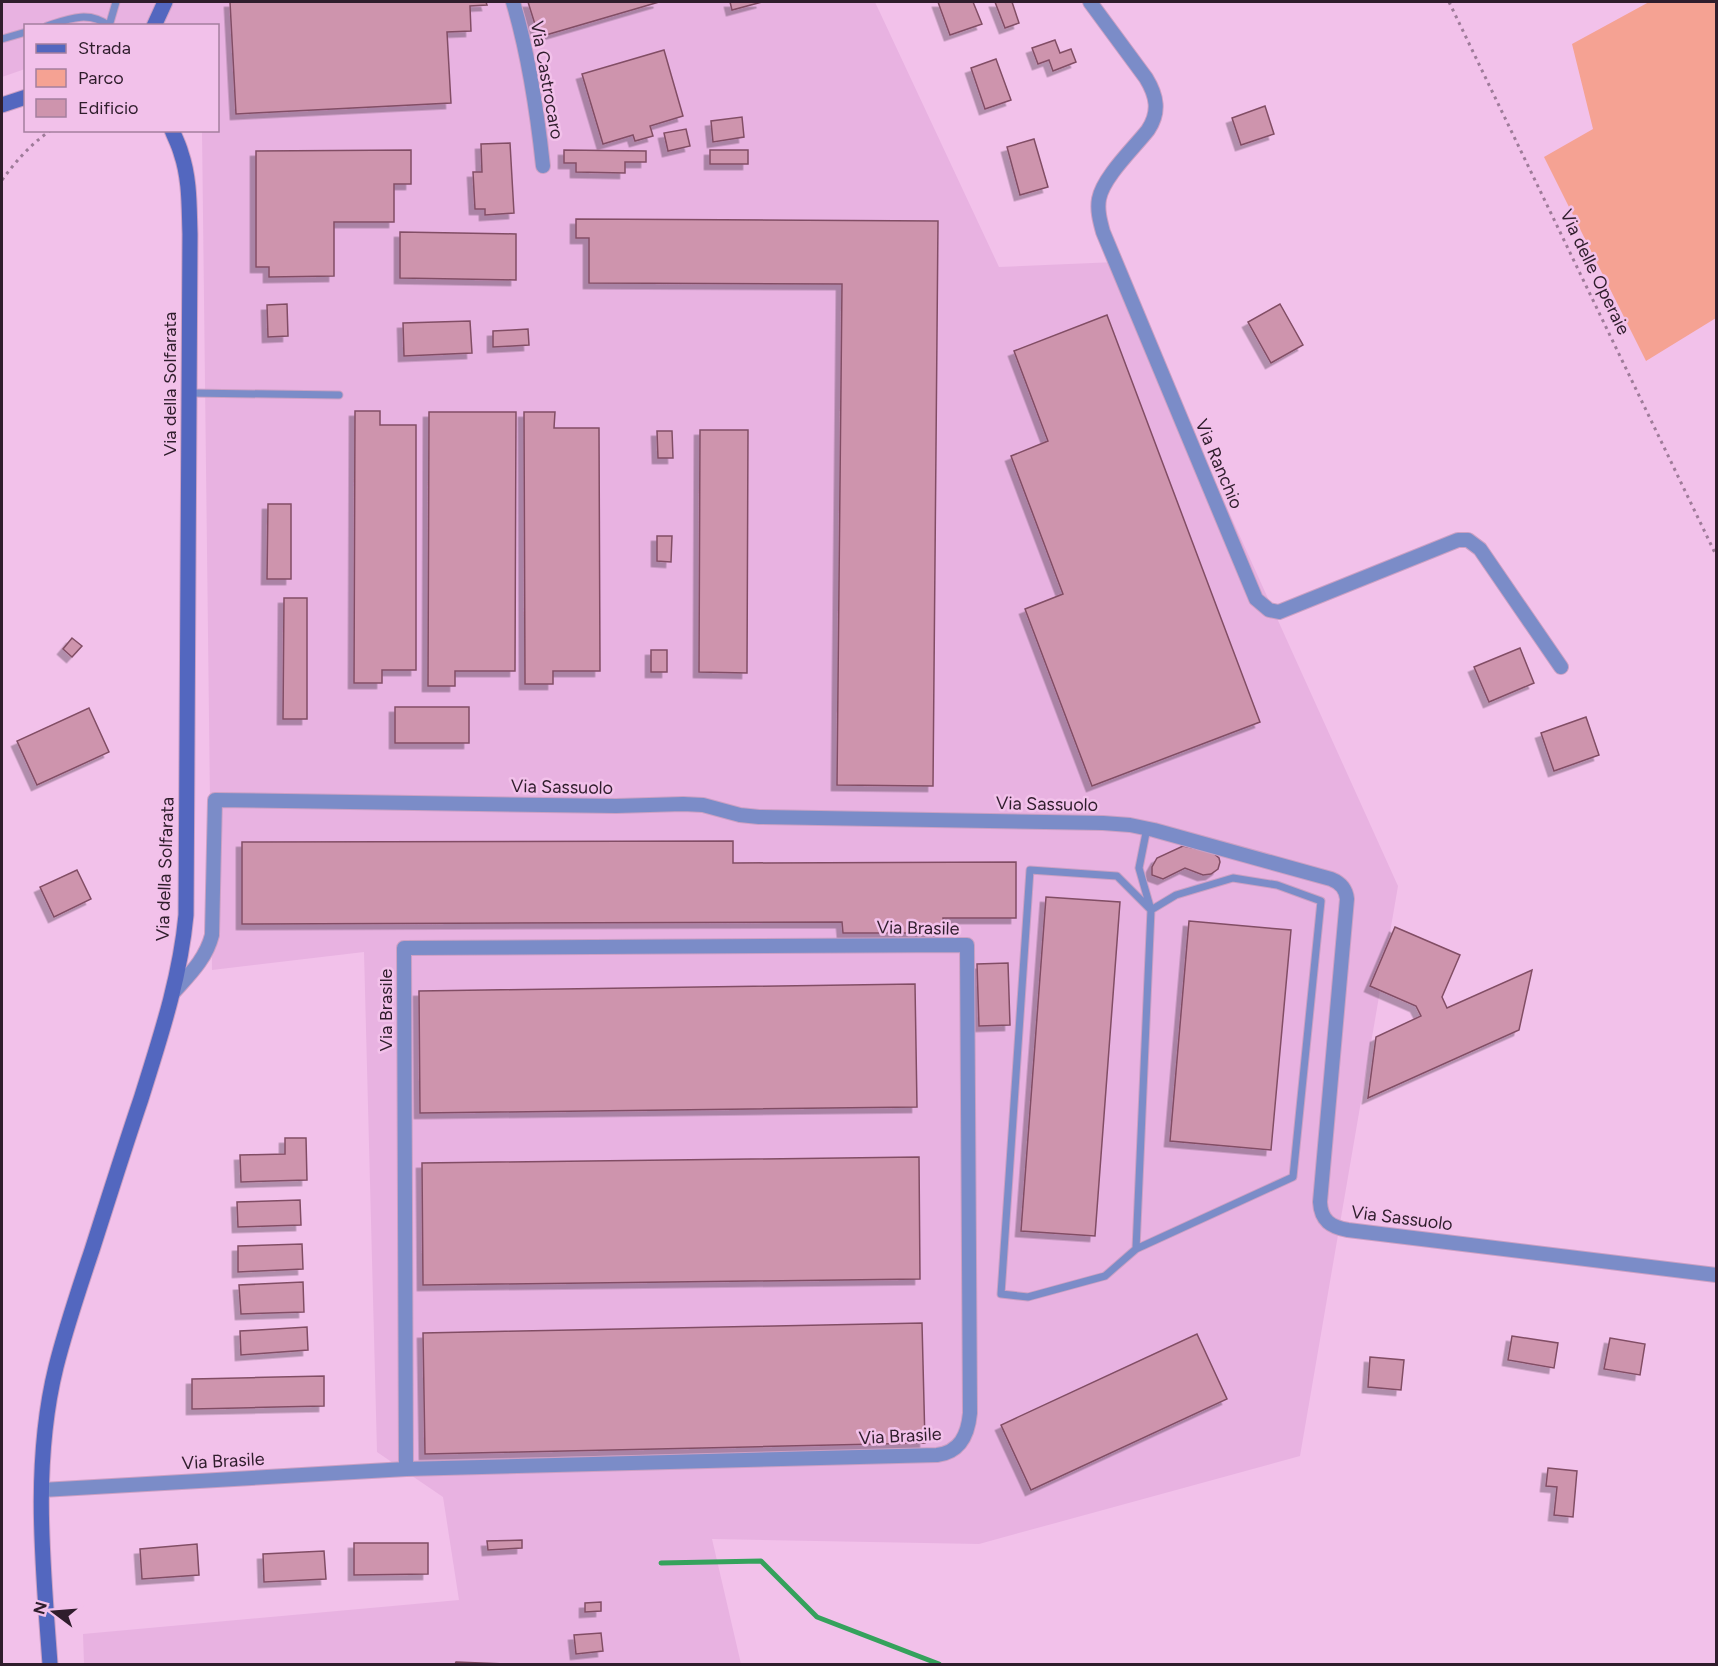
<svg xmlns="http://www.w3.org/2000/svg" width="1718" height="1666" viewBox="0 0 1718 1666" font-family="Figtree,sans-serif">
	<defs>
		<filter id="shadow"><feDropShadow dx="-5.5" dy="5.5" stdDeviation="0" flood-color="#0004"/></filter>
	</defs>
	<rect width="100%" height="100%" fill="#f2c1ea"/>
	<polygon fill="#e8b2e1" points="2,2 875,2 999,267 1116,262 1398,886 1300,1456 979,1544 712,1539 741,1664 84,1664 83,1634 459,1600 443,1497 377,1452 364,952 212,970 202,131 218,130 218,26 26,26 25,69 2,77"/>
	<polygon fill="#f5a293" points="1649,2 1716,2 1716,318 1646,361 1544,157 1593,129 1572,44"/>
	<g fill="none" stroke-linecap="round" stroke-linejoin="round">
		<polyline stroke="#35a25c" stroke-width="5" points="661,1563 761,1561 817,1617 939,1664"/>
	</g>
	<g fill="#ce94ad" stroke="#824e65" stroke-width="1.5" filter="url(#shadow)">
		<polygon points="230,2 486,2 487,5 470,6 471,31 447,32 451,103 236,114"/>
		<polygon points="528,2 659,2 539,37"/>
		<polygon points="730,2 762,2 732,10"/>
		<polygon points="938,2 973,2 982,24 950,35"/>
		<polygon points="995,2 1012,2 1019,23 1005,28"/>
		<polygon points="1055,40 1060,53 1071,49 1076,62 1053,71 1049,60 1038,64 1032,48"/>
		<polygon points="664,50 683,116 650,126 653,136 635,141 633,135 603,144 582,74"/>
		<polygon points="996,59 1011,100 985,109 971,68"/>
		<polygon points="1265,106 1274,134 1241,145 1232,118"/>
		<polygon points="742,117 744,137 713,142 711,121"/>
		<polygon points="686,129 690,146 668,151 664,133"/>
		<polygon points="1034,139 1048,187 1020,195 1007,147"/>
		<polygon points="510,143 514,213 485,215 485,209 475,209 473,172 482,172 481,144"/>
		<polygon points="411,150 411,184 394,184 394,222 334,222 334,276 269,277 269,267 256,267 256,151"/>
		<polygon points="564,150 646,151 646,162 625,162 625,173 576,172 576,163 564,163"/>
		<rect x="710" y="150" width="38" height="14"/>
		<polygon points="576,219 938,221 933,786 837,785 842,284 589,283 589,238 576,238"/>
		<polygon points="400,232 516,234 516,280 400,278"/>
		<polygon points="287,304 288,336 268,337 267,305"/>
		<polygon points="1280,304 1303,345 1271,363 1248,322"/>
		<polygon points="1107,315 1260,722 1092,786 1025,609 1063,594 1011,456 1048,441 1014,351"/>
		<polygon points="470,321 472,353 404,356 403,323"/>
		<polygon points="528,329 529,345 493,347 493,331"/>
		<polygon points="355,411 380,411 380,425 416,425 416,670 382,670 382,683 354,683"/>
		<polygon points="429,412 516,412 515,671 455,671 455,686 428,686"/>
		<polygon points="524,412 555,412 554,428 599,428 600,671 553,671 553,684 525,684"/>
		<polygon points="700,430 748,430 747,673 699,672"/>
		<polygon points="657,431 672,431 673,458 658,458"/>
		<polygon points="268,504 291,504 291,579 267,579"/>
		<polygon points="657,536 672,536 671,562 657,561"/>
		<polygon points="284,598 307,598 307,719 283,719"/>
		<polygon points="72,638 82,646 72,657 63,649"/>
		<polygon points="1520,648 1534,683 1489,702 1474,667"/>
		<rect x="651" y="650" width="16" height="22"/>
		<rect x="395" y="707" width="74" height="36"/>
		<polygon points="89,708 109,752 37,785 17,741"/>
		<polygon points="1586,717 1599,755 1554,771 1541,733"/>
		<polygon points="733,841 733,863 1016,862 1016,918 943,918 943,933 843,933 842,922 242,924 242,842"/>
		<polygon points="1183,846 1212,852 1219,858 1220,862 1218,869 1211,874 1203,875 1185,868 1163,879 1152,875 1152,867 1157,858"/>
		<polygon points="77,870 91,899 54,917 40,887"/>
		<polygon points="1046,897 1120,902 1095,1236 1021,1231"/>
		<polygon points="1189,921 1291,930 1271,1150 1170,1141"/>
		<polygon points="1395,927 1460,955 1442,997 1447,1008 1532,970 1519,1030 1368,1098 1376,1037 1421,1016 1416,1006 1370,986"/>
		<polygon points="1008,963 1010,1025 979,1026 977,964"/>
		<polygon points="915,984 917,1107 420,1113 419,991"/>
		<polygon points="285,1138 306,1138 307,1180 241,1182 240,1155 285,1154"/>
		<polygon points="919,1157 920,1279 423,1285 422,1163"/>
		<polygon points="300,1200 301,1225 238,1227 237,1202"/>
		<polygon points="302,1244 303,1269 238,1272 238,1246"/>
		<polygon points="303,1282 304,1312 241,1314 239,1285"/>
		<polygon points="922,1323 925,1443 425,1454 423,1333"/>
		<polygon points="307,1327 308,1350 241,1355 240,1331"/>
		<polygon points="1197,1334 1227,1399 1031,1490 1001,1425"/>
		<polygon points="1512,1336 1558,1343 1554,1368 1508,1360"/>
		<polygon points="1610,1338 1645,1344 1640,1375 1604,1369"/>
		<polygon points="1370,1357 1404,1360 1401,1390 1368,1387"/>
		<polygon points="324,1376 324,1406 192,1409 192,1379"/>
		<polygon points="1548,1468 1577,1471 1573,1517 1554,1515 1557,1487 1546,1486"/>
		<polygon points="522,1540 522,1548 488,1550 487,1541"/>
		<polygon points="354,1543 428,1543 428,1574 354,1575"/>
		<polygon points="197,1544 199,1575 142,1579 140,1549"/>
		<polygon points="324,1551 326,1579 264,1582 263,1554"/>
		<polygon points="601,1602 601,1611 585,1612 585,1603"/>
		<polygon points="601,1633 603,1651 576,1654 574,1635"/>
		<polygon points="456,1662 506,1664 455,1664"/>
	</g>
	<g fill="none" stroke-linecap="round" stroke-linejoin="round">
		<g stroke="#cba0c4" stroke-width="9">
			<g id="lane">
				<path d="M47 26C68 19 89 10 109 26"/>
				<polyline points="109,26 116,2"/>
				<polyline points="2,39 26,32"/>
				<polyline points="190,393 339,395"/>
				<polyline points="1136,1249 1151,910 1176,895 1233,878 1277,885 1321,901 1293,1177 1136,1249 1105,1276 1028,1297 1001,1294 1030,870 1117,876 1151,910 1139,868 1147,828"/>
			</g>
		</g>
		<g stroke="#cba0c4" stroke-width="16">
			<g id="street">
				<path d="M513 2C529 56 537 110 543 166"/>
				<path d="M1090 2 1146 78C1157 96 1160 112 1148 130 1134 148 1103 177 1099 199 1097 210 1100 221 1103 232L1256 599 1269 610 1279 612 1453 542 1458 540H1468L1480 549 1561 667"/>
				<path d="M173 993C189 975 206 959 212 935L215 800 616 806 683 804 703 805 740 815 759 817 1103 823 1130 825 1154 830 1331 879C1341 883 1346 889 1347 899L1320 1202C1321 1221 1331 1227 1348 1230L1716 1275"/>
				<path d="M42 1490 406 1469 937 1455C960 1452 968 1435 970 1413L967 945 404 948 406 1469"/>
			</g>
		</g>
		<g stroke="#cba0c4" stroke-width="17">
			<g id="secondary">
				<polyline points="154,26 165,2"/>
				<polyline points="2,105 26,97"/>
				<path d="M50 1664C43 1566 32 1464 56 1367 66 1327 79 1289 92 1250 108 1200 124 1149 141 1099 160 1038 180 979 186 915L190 234C189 207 190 179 181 153 179 145 175 138 172 130"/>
			</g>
		</g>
		<g stroke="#9e7b99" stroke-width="3" stroke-dasharray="3 4.5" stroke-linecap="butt">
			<polyline points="1449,2 1716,555"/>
			<path d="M2 180C16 161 31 144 51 130"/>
		</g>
		<use href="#lane" stroke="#7b8cc8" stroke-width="7"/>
		<use href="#street" stroke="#7b8cc8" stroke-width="14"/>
		<use href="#secondary" stroke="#5367bf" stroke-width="15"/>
	</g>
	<g text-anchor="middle" stroke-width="5" stroke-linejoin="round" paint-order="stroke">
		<g font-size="18" fill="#2f1d2c" stroke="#f2c1ea">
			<text transform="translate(547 80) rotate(80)" y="6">Via Castrocaro</text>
			<text transform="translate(1595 272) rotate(64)" y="6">Via delle Operaie</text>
			<text transform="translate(170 384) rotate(-90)" y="6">Via della Solfarata</text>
			<text transform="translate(1219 464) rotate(67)" y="6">Via Ranchio</text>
			<text transform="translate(562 787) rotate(1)" y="6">Via Sassuolo</text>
			<text transform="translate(1047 804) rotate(1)" y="6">Via Sassuolo</text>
			<text transform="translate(165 869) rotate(-88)" y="6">Via della Solfarata</text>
			<text transform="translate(918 928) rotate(1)" y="6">Via Brasile</text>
			<text transform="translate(386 1010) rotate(-90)" y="6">Via Brasile</text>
			<text transform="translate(1402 1218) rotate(7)" y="6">Via Sassuolo</text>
			<text transform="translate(900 1436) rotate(-3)" y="6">Via Brasile</text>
			<text transform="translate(223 1461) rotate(-3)" y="6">Via Brasile</text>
		</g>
	</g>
	<rect width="1718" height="1666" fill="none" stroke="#2f1d2c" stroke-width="6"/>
	<rect x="24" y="24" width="195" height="108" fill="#f2c1ea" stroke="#a47f9e" stroke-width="1.5"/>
	<rect x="36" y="44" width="30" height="9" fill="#5367bf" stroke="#a47f9e" stroke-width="1.5"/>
	<text x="78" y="54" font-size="18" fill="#2f1d2c">Strada</text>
	<rect x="36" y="69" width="30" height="18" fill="#f5a293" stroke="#a47f9e" stroke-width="1.5"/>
	<text x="78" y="84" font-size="18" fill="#2f1d2c">Parco</text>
	<rect x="36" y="99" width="30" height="18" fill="#ce94ad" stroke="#a47f9e" stroke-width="1.5"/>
	<text x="78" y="114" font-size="18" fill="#2f1d2c">Edificio</text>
	<g transform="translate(54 1612) rotate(286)" stroke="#f2c1ea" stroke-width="4.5" paint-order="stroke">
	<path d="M0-4.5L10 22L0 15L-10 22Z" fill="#2f1d2c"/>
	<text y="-9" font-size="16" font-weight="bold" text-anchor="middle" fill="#2f1d2c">N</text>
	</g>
</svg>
